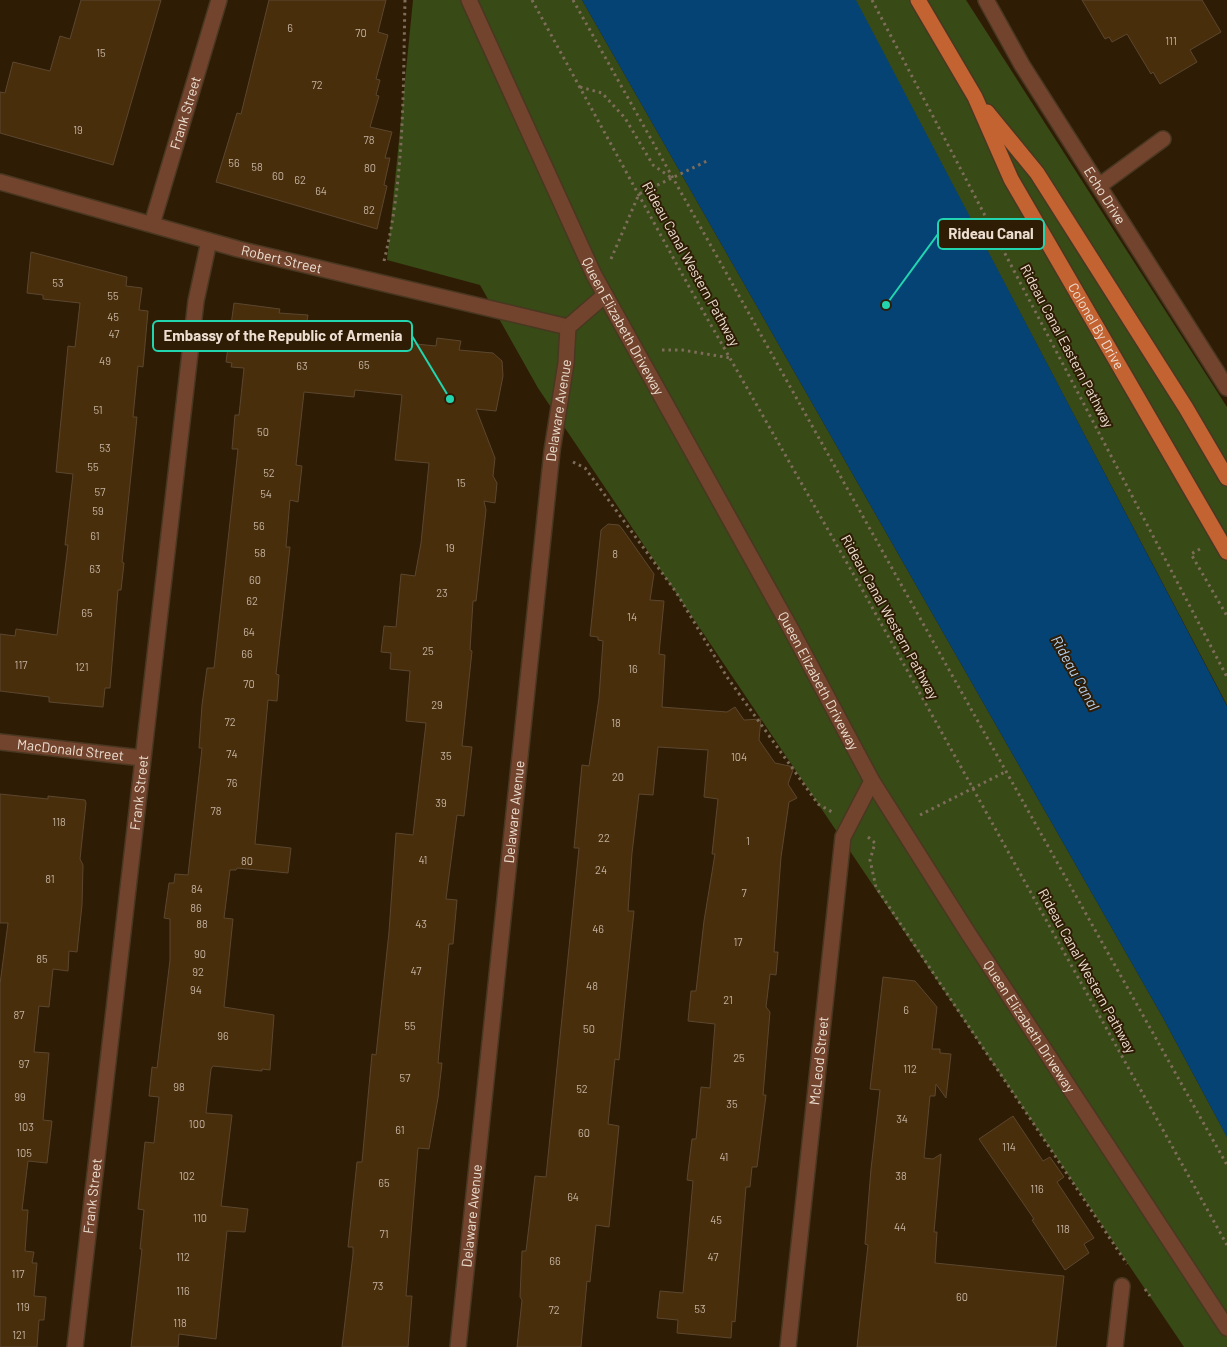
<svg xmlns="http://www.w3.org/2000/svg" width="1227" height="1347" viewBox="0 0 1227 1347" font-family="Barlow,sans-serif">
	<rect width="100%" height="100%" fill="#2f1c05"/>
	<g fill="#384a15">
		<polygon points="413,0 582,0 1162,1016 1227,1137 1227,1347 1184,1347 538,388 480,285 387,260"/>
		<polygon points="855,0 966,0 1227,407 1227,705"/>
	</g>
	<polygon fill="#064375" points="582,0 856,0 1227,706 1227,1137 1162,1016"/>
	<g fill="#492e0c" stroke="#5b462f">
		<polygon points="81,0 161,0 113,165 0,133 0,92 5,93 13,62 50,71 60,36 70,39"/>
		<polygon points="269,0 386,0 378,32 388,35 376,79 380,80 376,95 379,96 370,127 392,132 385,158 390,158 384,185 387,186 377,229 216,182 237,113 241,114"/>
		<polygon points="1082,0 1202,0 1221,32 1190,50 1197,62 1160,84 1153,72 1151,74 1127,34 1112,42 1109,37 1105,39"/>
		<polygon points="31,252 127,277 126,286 142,288 139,310 148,311 143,367 138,366 133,417 137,417 122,562 124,563 121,590 118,590 110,688 105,688 103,707 49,702 49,697 0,691 0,634 15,636 16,629 57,635 68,545 65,545 73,474 56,472 68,346 75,347 80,303 43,299 43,295 27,293"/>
		<polygon points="234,303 280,309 279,313 308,315 307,321 378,330 376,340 436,346 437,338 461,341 459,350 493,353 502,361 503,376 496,411 476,409 495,458 493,476 497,483 495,503 484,501 486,510 476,601 473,601 470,650 472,651 462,746 472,747 464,816 457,815 446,899 457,900 453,944 449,944 443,1008 438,1063 442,1063 438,1098 429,1149 418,1148 406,1296 412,1296 408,1347 342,1347 353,1254 353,1247 348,1247 357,1162 362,1162 372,1054 376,1055 389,932 396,833 413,835 426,723 406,721 410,671 390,669 391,653 381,652 384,626 396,627 401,574 415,576 421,543 429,463 395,460 402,395 355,390 354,397 304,392 296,465 302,466 298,502 290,500 286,547 290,547 276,674 279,675 277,701 268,700 255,844 291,848 288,873 237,868 236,870 230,870 224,918 233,919 224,1007 274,1015 270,1070 262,1069 262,1071 213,1066 211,1069 206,1113 232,1115 221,1206 248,1209 245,1232 227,1231 216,1339 179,1334 178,1347 131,1347 142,1249 140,1249 144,1210 138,1209 145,1142 154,1143 159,1097 149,1096 152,1067 157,1068 170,960 170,919 164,918 169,883 174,883 175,874 188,875 202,748 199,748 202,705 207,668 214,668 238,449 232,449 235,415 239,415 244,368 231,367 232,363 226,362"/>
		<polygon points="608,524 619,525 623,530 654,574 650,600 664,601 659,654 665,655 662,707 727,712 735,707 744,720 761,719 759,740 775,763 794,767 788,784 797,798 789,802 781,857 774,952 778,952 776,975 770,974 766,1007 770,1012 763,1095 766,1095 757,1167 752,1167 750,1187 746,1187 735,1322 732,1321 731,1338 677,1333 678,1320 657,1318 660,1291 683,1293 693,1181 687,1180 692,1139 696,1139 701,1087 710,1088 715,1024 688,1021 691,991 696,991 704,921 715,854 712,854 718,799 704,797 708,750 658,747 653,795 639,794 632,853 628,911 634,911 619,1060 615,1059 608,1124 619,1126 609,1227 596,1225 590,1282 587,1281 581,1347 517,1347 522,1300 520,1297 522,1251 526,1251 535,1176 546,1177 579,848 574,848 582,765 589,766 599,698 603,641 598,640 598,637 590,636 601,530"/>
		<polygon points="0,794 48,799 48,796 85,800 86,803 80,859 83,865 82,905 77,952 69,951 68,971 53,969 49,1007 39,1006 34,1052 49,1053 43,1120 52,1121 47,1163 28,1161 22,1210 28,1210 25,1251 34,1252 32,1263 37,1263 34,1296 46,1297 44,1320 39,1320 37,1347 0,1347 0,984 8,923 0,923"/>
		<polygon points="883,977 915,981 937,1007 932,1049 940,1049 940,1053 951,1054 946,1098 936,1084 935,1096 930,1096 924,1158 933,1159 941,1154 934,1232 937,1232 935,1263 1064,1276 1056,1347 857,1347 868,1245 865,1244 871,1169 880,1090 870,1089"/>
		<polygon points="1013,1116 1043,1161 1050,1157 1064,1177 1057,1182 1094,1238 1084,1244 1089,1253 1065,1270 1032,1220 1034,1219 979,1139"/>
	</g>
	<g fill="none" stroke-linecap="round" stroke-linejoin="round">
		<g stroke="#493722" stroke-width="18">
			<g id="minor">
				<path id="s1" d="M469 0 594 275 792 631 872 781 968 933 1227 1328"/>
				<path id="s2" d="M986 0 1022 65 1227 388"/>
				<path id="s3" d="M0 182 238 249 568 327"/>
				<polyline points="1099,186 1163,139"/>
				<path id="s4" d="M152 224 219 0"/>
				<path id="s5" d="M0 742 142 758"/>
				<path id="s6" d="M75 1347 196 301 209 241"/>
				<path id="s7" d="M458 1347 552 451 566 363 568 327 605 295"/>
				<path id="s8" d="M788 1347 843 837 872 781"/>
				<polyline points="1115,1347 1122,1286"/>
			</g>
		</g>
		<g stroke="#493722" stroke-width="18">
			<g id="major">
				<path id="s9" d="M918 0 975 97 1011 179 1227 552"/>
				<polyline points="987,112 1037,173 1186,408 1227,478"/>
			</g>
		</g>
		<g stroke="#7e6d5a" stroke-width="3" stroke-dasharray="2.5 4" stroke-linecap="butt">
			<polyline points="532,0 687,283 863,591 1227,1245"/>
			<polyline points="573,0 1227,1165"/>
			<polyline points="872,0 1227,677"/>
			<polyline points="580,87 602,93 625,118 653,165 673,179"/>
			<polyline points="611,259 639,194 707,161"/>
			<path d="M384 261C405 177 403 87 405 0"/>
			<polyline points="662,350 682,350 731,358"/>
			<polyline points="573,462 585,468 676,592 727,677 818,804 832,812"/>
			<polyline points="1200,549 1191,554 1227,616"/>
			<polyline points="920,815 1007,771"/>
			<polyline points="868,837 875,843 870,860 876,887 1127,1264"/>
			<polyline points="1145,1289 1150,1296"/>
		</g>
		<use href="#minor" stroke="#72442d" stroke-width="15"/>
		<use href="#major" stroke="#c36331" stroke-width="15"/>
	</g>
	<g text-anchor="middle" stroke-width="4" stroke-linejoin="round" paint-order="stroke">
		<g font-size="11" fill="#c3b2a0">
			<text x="290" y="32">6</text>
			<text x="361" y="37">70</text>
			<text x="1171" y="45">111</text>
			<text x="101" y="57">15</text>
			<text x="317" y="89">72</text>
			<text x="78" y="134">19</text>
			<text x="369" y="144">78</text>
			<text x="234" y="167">56</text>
			<text x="257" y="171">58</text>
			<text x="370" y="172">80</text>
			<text x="278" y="180">60</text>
			<text x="300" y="184">62</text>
			<text x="321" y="195">64</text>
			<text x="369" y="214">82</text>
			<text x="58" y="287">53</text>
			<text x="113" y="300">55</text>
			<text x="113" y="321">45</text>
			<text x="114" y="338">47</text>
			<text x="105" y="365">49</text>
			<text x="364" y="369">65</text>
			<text x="302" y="370">63</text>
			<text x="98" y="414">51</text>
			<text x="263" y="436">50</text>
			<text x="105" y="452">53</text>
			<text x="93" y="471">55</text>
			<text x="269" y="477">52</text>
			<text x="461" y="487">15</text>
			<text x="100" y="496">57</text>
			<text x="266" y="498">54</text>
			<text x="98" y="515">59</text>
			<text x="259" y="530">56</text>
			<text x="95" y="540">61</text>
			<text x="450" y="552">19</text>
			<text x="260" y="557">58</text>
			<text x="615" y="558">8</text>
			<text x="95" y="573">63</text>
			<text x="255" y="584">60</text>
			<text x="442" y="597">23</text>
			<text x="252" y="605">62</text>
			<text x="87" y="617">65</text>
			<text x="632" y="621">14</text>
			<text x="249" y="636">64</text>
			<text x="428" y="655">25</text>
			<text x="247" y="658">66</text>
			<text x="21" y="669">117</text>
			<text x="82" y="671">121</text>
			<text x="633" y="673">16</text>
			<text x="249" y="688">70</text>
			<text x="437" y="709">29</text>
			<text x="230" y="726">72</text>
			<text x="616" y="727">18</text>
			<text x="232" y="758">74</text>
			<text x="446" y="760">35</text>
			<text x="739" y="761">104</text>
			<text x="618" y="781">20</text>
			<text x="232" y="787">76</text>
			<text x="441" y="807">39</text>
			<text x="216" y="815">78</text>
			<text x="59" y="826">118</text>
			<text x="604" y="842">22</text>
			<text x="748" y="845">1</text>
			<text x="423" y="864">41</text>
			<text x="247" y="865">80</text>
			<text x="601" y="874">24</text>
			<text x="50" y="883">81</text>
			<text x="197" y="893">84</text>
			<text x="744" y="897">7</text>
			<text x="196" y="912">86</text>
			<text x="202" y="928">88</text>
			<text x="421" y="928">43</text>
			<text x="598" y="933">46</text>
			<text x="738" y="946">17</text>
			<text x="200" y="958">90</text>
			<text x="42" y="963">85</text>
			<text x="416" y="975">47</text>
			<text x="198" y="976">92</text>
			<text x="592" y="990">48</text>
			<text x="196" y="994">94</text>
			<text x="728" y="1004">21</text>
			<text x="906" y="1014">6</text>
			<text x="19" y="1019">87</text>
			<text x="410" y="1030">55</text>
			<text x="589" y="1033">50</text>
			<text x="223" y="1040">96</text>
			<text x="739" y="1062">25</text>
			<text x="24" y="1068">97</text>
			<text x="910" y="1073">112</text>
			<text x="405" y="1082">57</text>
			<text x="179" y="1091">98</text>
			<text x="582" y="1093">52</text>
			<text x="20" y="1101">99</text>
			<text x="732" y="1108">35</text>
			<text x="902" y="1123">34</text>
			<text x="197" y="1128">100</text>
			<text x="26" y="1131">103</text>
			<text x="400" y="1134">61</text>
			<text x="584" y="1137">60</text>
			<text x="1009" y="1151">114</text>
			<text x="24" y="1157">105</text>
			<text x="724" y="1161">41</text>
			<text x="187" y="1180">102</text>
			<text x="901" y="1180">38</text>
			<text x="384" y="1187">65</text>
			<text x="1037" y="1193">116</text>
			<text x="573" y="1201">64</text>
			<text x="200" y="1222">110</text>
			<text x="716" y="1224">45</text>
			<text x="900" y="1231">44</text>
			<text x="1063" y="1233">118</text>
			<text x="384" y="1238">71</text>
			<text x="183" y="1261">112</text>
			<text x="713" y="1261">47</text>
			<text x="555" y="1265">66</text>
			<text x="18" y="1278">117</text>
			<text x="378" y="1290">73</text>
			<text x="183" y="1295">116</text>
			<text x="962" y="1301">60</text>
			<text x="23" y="1311">119</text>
			<text x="700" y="1313">53</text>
			<text x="554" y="1314">72</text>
			<text x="180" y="1327">118</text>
			<text x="19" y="1339">121</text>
		</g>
		<g font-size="14" fill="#ecded1" stroke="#2f1c05">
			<text dy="5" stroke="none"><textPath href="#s4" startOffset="116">Frank Street</textPath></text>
			<text dy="5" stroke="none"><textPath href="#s2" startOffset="229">Echo Drive</textPath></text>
			<text dy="5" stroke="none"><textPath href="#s3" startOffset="292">Robert Street</textPath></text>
			<text transform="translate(691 264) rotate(61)" y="5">Rideau Canal Western Pathway</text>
			<text dy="5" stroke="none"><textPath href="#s1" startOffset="361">Queen Elizabeth Driveway</textPath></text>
			<text dy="5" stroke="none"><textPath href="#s9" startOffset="372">Colonel By Drive</textPath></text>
			<text transform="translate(1067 346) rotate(62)" y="5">Rideau Canal Eastern Pathway</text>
			<text dy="5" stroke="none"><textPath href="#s7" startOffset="942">Delaware Avenue</textPath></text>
			<text transform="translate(890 617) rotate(61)" y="5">Rideau Canal Western Pathway</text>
			<text dy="5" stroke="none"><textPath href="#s1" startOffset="766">Queen Elizabeth Driveway</textPath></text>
			<text dy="5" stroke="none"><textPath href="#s5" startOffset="71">MacDonald Street</textPath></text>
			<text dy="5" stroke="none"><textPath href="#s6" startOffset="558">Frank Street</textPath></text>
			<text dy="5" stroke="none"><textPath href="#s7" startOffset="538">Delaware Avenue</textPath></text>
			<text transform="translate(1087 971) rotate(61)" y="5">Rideau Canal Western Pathway</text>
			<text dy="5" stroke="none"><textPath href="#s1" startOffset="1171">Queen Elizabeth Driveway</textPath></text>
			<text dy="5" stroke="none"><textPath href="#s8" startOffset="288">McLeod Street</textPath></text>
			<text dy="5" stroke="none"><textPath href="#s6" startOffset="152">Frank Street</textPath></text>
			<text dy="5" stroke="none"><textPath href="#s7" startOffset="132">Delaware Avenue</textPath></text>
		</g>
		<g font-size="15" font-style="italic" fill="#b4d1f0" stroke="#2f1c05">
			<text transform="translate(1075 673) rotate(61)" y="5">Rideau Canal</text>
		</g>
	</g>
	<path fill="none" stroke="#22d5af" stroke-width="2" d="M886 305L938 234M450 399L412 336"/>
	<g fill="#22d5af" stroke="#2f1c05" stroke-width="2">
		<circle cx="886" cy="305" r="5"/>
		<circle cx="450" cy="399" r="5"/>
	</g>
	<g fill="#2f1c05" stroke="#22d5af" stroke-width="2">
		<rect x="938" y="219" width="106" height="30" rx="5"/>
		<rect x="153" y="321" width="259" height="30" rx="5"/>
	</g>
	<g font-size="15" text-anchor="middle" font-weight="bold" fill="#ecded1">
		<text x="991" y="239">Rideau Canal</text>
		<text x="283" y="341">Embassy of the Republic of Armenia</text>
	</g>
</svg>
